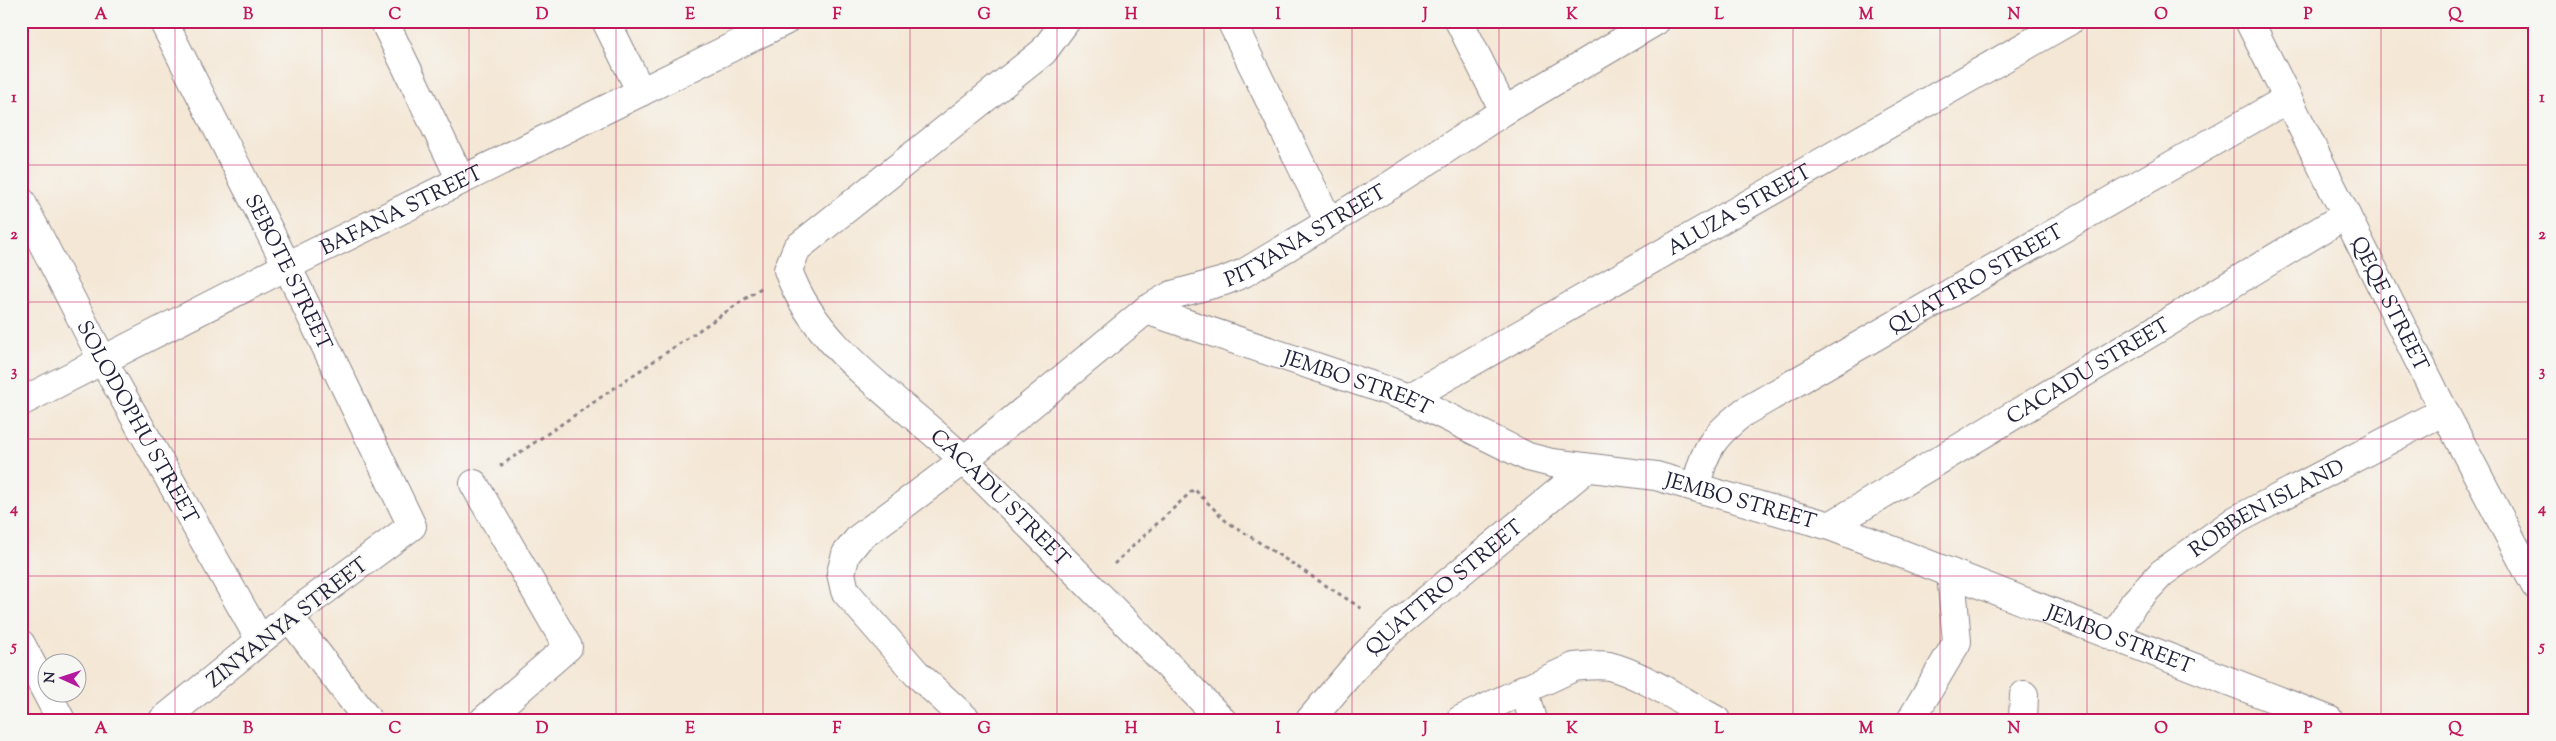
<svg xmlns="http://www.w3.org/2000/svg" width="2556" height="741" viewBox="0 0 2556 741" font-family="'Sorts Mill Goudy',serif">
	<rect width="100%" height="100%" fill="#f6f6f2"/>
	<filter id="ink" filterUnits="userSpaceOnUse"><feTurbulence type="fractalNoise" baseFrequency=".02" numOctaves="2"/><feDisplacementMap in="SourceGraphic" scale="10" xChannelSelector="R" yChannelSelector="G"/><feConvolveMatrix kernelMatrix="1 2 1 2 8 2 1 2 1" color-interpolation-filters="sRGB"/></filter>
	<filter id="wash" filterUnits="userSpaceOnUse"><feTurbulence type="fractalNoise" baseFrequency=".0096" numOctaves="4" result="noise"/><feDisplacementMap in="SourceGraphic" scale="20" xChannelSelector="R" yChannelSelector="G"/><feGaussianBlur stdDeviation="1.12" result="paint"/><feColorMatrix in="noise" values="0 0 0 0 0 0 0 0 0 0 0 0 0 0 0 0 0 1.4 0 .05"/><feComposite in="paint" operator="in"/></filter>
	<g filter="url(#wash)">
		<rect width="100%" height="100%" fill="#f4e7d5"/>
	</g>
	<g filter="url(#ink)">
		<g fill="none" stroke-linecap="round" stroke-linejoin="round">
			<g stroke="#8b8488" stroke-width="30">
				<g id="street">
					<path id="s1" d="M163 21 287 266 412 526 289 617 163 720"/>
					<polyline points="384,21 461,180"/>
					<polyline points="606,21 641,92"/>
					<path id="s2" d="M1066 21 1043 52 797 248 788 270C816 351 907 404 966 462 1052 547 1137 634 1222 720"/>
					<polyline points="1231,21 1328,220"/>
					<polyline points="1459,21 1504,111"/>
					<path id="s3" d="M21 201 102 359 260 640"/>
					<path id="s4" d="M1146 310 1409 398 1528 457 1552 463 1656 476 1830 526 2329 720"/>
					<path id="s5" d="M1409 398 2069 21"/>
					<path id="s6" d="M21 402 287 266 785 21"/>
					<polyline points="474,484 568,647 484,720"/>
					<path id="s7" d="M1696 487C1704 449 1713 436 1744 412L2287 99"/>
					<path id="s8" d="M1830 526 2346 215"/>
					<polyline points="289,617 368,720"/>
					<path id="s9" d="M2114 637 2134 603 2162 573 2236 520 2444 411"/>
					<polyline points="21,644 61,720"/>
					<polyline points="1524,689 1533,720"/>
					<path id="s10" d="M967 720 917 674 845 591 841 573 846 554 859 538 964 460 1146 310 1172 295 1224 281 1244 273 1391 185 1504 111 1656 21"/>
					<path id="s11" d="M1310 720 1366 654 1393 628 1587 468"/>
					<path d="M1460 720 1574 667C1585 666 1598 664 1609 666 1642 674 1685 703 1716 720"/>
					<polyline points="1911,720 1957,642 1951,573"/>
					<polyline points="2023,720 2024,695"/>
				</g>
			</g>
			<g stroke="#8b8488" stroke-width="30">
				<g id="secondary">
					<path id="s12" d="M2249 21 2444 411 2535 585"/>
				</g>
			</g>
			<g stroke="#8b8488" stroke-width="3" stroke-dasharray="4 4" stroke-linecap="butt">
				<polyline points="500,466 761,288"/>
				<polyline points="1114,564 1194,489 1226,521 1364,610"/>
			</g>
			<use href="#street" stroke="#fff" stroke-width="28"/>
			<use href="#secondary" stroke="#fff" stroke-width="28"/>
		</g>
	</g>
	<path fill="none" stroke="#c2185b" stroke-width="1" stroke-opacity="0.55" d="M175 21V720M322 21V720M469 21V720M616 21V720M763 21V720M910 21V720M1057 21V720M1204 21V720M1352 21V720M1499 21V720M1646 21V720M1793 21V720M1940 21V720M2087 21V720M2234 21V720M2381 21V720M21 165H2535M21 302H2535M21 439H2535M21 576H2535"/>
	<g text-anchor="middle" stroke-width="4" stroke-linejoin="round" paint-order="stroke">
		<g font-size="21" fill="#22223b" stroke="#f6f6f2">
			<text dy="7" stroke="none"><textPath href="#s6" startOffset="426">BAFANA STREET</textPath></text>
			<text dy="7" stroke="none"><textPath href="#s5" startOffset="380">ALUZA STREET</textPath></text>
			<text dy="7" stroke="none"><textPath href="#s10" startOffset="780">PITYANA STREET</textPath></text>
			<text dy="7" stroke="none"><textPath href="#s1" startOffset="281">SEBOTE STREET</textPath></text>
			<text dy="7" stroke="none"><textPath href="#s7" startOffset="359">QUATTRO STREET</textPath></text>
			<text dy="7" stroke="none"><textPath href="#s12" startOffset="316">QEQE STREET</textPath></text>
			<text dy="7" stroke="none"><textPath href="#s8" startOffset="301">CACADU STREET</textPath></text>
			<text dy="7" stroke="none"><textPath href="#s4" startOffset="224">JEMBO STREET</textPath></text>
			<text dy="7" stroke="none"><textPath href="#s3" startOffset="250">SOLODOPHU STREET</textPath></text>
			<text dy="7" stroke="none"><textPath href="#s2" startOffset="691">CACADU STREET</textPath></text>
			<text dy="7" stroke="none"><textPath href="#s4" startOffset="628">JEMBO STREET</textPath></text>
			<text dy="7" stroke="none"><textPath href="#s9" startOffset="204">ROBBEN ISLAND</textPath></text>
			<text dy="7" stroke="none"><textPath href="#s11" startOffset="189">QUATTRO STREET</textPath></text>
			<text transform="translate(287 622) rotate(-38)" y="7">ZINYANYA STREET</text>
			<text dy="7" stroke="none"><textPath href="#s4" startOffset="1032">JEMBO STREET</textPath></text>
		</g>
	</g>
	<rect width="2556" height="741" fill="none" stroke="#f6f6f2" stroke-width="55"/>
	<g transform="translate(62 678) rotate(273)"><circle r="24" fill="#f6f6f2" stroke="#a1a1a9"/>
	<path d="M0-4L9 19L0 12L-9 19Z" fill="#b5179e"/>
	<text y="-8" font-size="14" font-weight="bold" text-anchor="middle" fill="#22223b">N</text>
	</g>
	<rect x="28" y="28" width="2500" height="686" fill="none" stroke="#c2185b" stroke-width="2"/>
	<g font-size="16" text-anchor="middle" font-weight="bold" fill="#c2185b">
		<text x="101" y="19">A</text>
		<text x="248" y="19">B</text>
		<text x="395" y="19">C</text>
		<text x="542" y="19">D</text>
		<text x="690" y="19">E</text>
		<text x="837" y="19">F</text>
		<text x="984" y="19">G</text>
		<text x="1131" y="19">H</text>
		<text x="1278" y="19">I</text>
		<text x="1425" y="19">J</text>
		<text x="1572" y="19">K</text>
		<text x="1719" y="19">L</text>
		<text x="1866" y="19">M</text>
		<text x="2014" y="19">N</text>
		<text x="2161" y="19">O</text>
		<text x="2308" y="19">P</text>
		<text x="2455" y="19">Q</text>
		<text x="14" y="102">1</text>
		<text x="2542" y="102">1</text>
		<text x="14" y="239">2</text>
		<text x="2542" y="239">2</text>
		<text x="14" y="376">3</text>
		<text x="2542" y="376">3</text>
		<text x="14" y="513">4</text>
		<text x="2542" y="513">4</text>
		<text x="14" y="651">5</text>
		<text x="2542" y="651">5</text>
		<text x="101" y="733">A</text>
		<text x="248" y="733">B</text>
		<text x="395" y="733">C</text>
		<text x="542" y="733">D</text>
		<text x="690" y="733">E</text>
		<text x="837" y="733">F</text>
		<text x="984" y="733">G</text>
		<text x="1131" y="733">H</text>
		<text x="1278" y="733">I</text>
		<text x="1425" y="733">J</text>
		<text x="1572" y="733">K</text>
		<text x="1719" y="733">L</text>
		<text x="1866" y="733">M</text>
		<text x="2014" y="733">N</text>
		<text x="2161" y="733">O</text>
		<text x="2308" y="733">P</text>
		<text x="2455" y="733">Q</text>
	</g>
</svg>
